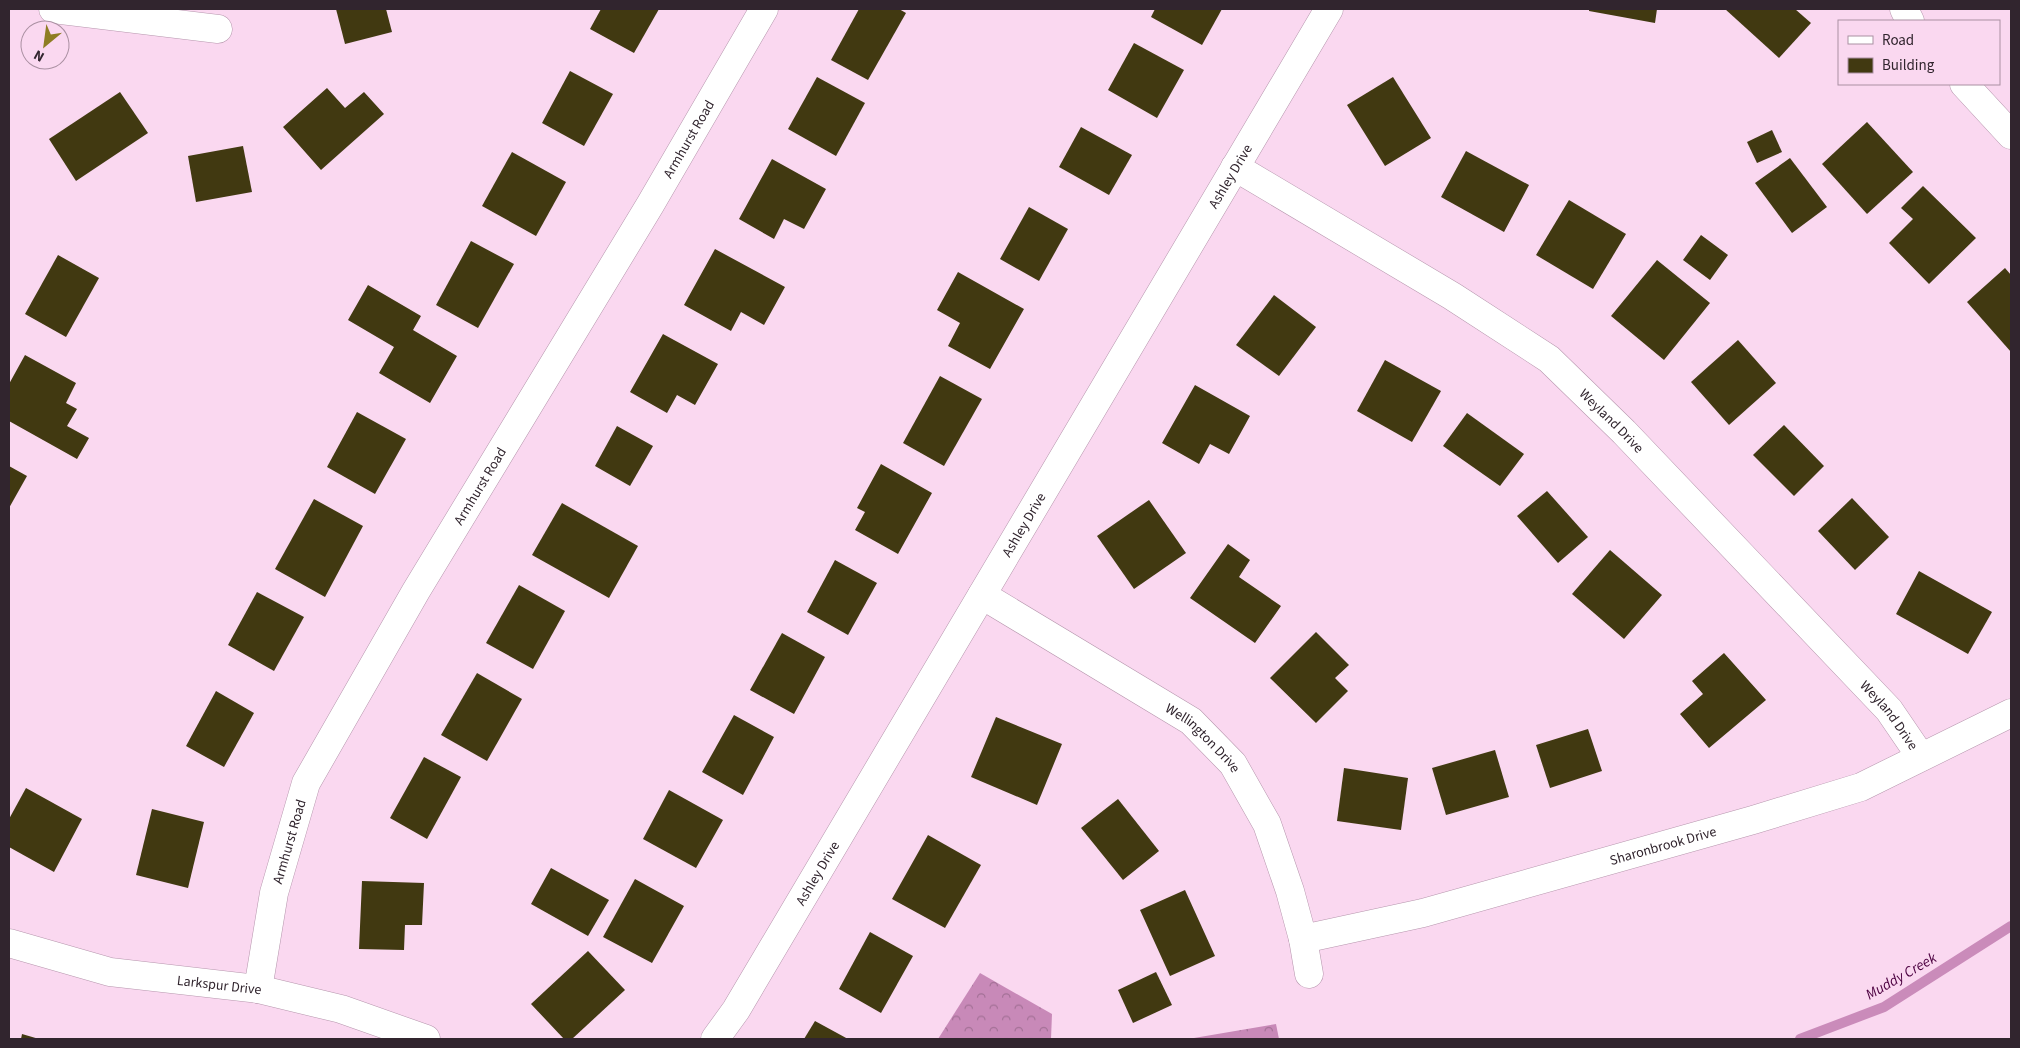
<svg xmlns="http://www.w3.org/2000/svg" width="2020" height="1048" viewBox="0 0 2020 1048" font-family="'Source Sans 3',sans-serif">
	<defs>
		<pattern id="forest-crowns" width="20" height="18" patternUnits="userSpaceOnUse" patternTransform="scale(1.25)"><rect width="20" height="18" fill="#c889b8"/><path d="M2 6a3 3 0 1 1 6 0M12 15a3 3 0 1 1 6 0" fill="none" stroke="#a37096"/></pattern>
	</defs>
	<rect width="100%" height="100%" fill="#fad8f0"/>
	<g fill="url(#forest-crowns)">
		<polygon points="980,973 1052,1014 1051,1039 938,1039"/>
		<polygon points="1276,1024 1279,1039 1188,1039"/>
	</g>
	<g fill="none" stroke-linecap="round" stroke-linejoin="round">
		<polyline stroke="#ca8bba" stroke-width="10" points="1800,1039 1884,1007 2011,926"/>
	</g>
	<g fill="#413911">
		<polygon points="336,9 386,9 392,32 345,44"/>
		<polygon points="601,9 659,9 634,53 590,29"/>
		<polygon points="859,9 899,9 906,13 868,80 831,60"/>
		<polygon points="1155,9 1222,9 1202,45 1151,17"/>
		<polygon points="1589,9 1657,9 1655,23 1589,11"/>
		<polygon points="1725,9 1795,9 1811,23 1779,58"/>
		<polygon points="1134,43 1184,70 1157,118 1108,90"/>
		<polygon points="570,71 613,94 584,146 542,123"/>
		<polygon points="817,77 865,103 836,156 788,129"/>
		<polygon points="1393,77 1431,138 1385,166 1347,105"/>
		<polygon points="327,88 345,108 364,92 384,114 321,170 283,127"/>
		<polygon points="120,92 148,133 76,181 49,139"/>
		<polygon points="1867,122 1913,172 1867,214 1822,164"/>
		<polygon points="1081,127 1132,155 1109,195 1059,167"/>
		<polygon points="1772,130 1782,152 1757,163 1747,142"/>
		<polygon points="243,146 252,192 196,202 188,156"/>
		<polygon points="1466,151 1529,185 1504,232 1441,197"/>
		<polygon points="512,152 566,182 536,236 482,206"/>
		<polygon points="1790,158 1827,207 1792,233 1755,183"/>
		<polygon points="772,159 826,189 804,229 784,219 774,239 739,219"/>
		<polygon points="1923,186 1976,238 1929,284 1889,243 1913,219 1901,208"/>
		<polygon points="1569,200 1626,234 1593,289 1536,255"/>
		<polygon points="1029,207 1068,229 1039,281 1000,259"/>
		<polygon points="1701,235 1728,255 1710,280 1683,260"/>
		<polygon points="471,241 514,264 478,328 436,305"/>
		<polygon points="715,249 785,287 764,325 741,312 731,331 684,305"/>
		<polygon points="58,255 99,278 66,337 25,314"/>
		<polygon points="1657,260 1710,303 1664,360 1611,316"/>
		<polygon points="2005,268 2011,275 2011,352 1967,302"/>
		<polygon points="958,272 1024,309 990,369 948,346 960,323 937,310"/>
		<polygon points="368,285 421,316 413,330 457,356 430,403 379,373 394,347 348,320"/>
		<polygon points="1274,295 1316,327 1279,376 1236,345"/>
		<polygon points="663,334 718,364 695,405 677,395 667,413 630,392"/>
		<polygon points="1738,340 1776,383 1729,425 1691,382"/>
		<polygon points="25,355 76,383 66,403 77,409 67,426 89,438 77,459 9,421 9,384"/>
		<polygon points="1385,360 1441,391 1412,442 1357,411"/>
		<polygon points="940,376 982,399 944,466 903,443"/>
		<polygon points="1195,385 1250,416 1229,454 1210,444 1199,464 1162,443"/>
		<polygon points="357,412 406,439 375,494 327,467"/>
		<polygon points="1467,413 1524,454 1500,486 1443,446"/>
		<polygon points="1784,425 1824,466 1794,496 1753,455"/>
		<polygon points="617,426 653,446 630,486 595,466"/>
		<polygon points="881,464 932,493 898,554 855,530 865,512 857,508"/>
		<polygon points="9,466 27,476 9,508"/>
		<polygon points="1547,491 1588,537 1558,563 1517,516"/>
		<polygon points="1852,498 1889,537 1855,570 1818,531"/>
		<polygon points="314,499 363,526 325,597 275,569"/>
		<polygon points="1149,500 1186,553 1134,589 1097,536"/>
		<polygon points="562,503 638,546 609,598 532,555"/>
		<polygon points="1228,544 1250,560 1239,577 1281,606 1255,643 1190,598"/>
		<polygon points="1610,550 1662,595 1624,639 1572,594"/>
		<polygon points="835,560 877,583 848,635 807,612"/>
		<polygon points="1919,571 1992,612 1968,654 1896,614"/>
		<polygon points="519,585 565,611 533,669 486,643"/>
		<polygon points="257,592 304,617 274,671 228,645"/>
		<polygon points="1316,632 1349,665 1335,678 1348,691 1316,723 1270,678"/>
		<polygon points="782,633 825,657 794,714 750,690"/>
		<polygon points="1724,653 1766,700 1709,748 1680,714 1703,694 1692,681"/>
		<polygon points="477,673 522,699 487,761 441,735"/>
		<polygon points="216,691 254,713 224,767 186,746"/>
		<polygon points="734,715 774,737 743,795 702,772"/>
		<polygon points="996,717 1062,744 1037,805 971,777"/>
		<polygon points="1588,729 1602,771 1550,788 1536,745"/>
		<polygon points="1495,750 1509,797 1446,815 1432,768"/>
		<polygon points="424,757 461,777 427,839 390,818"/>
		<polygon points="1344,768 1408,778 1401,830 1337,821"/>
		<polygon points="26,788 82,819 54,872 9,847 9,819"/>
		<polygon points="669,790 723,820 696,868 643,839"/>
		<polygon points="1118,799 1159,851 1123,880 1081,828"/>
		<polygon points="152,809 204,822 188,888 136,875"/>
		<polygon points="928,835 981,865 945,928 892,899"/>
		<polygon points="551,868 609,900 588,936 531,904"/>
		<polygon points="635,879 684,906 652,963 603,937"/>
		<polygon points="362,881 424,883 422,925 405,925 404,950 359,949"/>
		<polygon points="1185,890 1215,956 1170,976 1140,910"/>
		<polygon points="870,932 913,956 881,1013 839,989"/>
		<polygon points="588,951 625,990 572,1039 564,1039 531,1004"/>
		<polygon points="1156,972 1172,1005 1133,1023 1118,990"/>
		<polygon points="815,1021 848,1039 804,1039"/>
		<polygon points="22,1034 39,1039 21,1039"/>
	</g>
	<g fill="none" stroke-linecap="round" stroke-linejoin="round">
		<g stroke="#b696ad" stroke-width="29">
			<g id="street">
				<polyline points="53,9 218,29"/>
				<polyline points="1904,9 1910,21"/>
				<polyline points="1964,84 2011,135"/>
				<path id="s1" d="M1235 167 1452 296 1549 359 1624 432 1889 710 1921 757"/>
				<path id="s2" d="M982 595 1191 721 1233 764 1267 824 1290 891 1303 939 1309 974"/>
				<path id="s3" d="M1303 939 1423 913 1753 820 1861 787 2011 713"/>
				<path id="s4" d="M9 943 110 972 258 989 341 1009 426 1039"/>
				<path id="s5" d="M258 989 274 893 306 783 416 591 650 205 764 9"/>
				<path id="s6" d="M715 1039 736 1010 1329 9"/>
			</g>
		</g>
		<use href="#street" stroke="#fff" stroke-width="28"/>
	</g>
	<g text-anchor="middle" stroke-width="5" stroke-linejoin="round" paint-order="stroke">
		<g font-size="14" fill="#31252e" stroke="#fad8f0">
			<text dy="5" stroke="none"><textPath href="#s5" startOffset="961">Armhurst Road</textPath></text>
			<text dy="5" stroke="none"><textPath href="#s6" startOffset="1005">Ashley Drive</textPath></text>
			<text dy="5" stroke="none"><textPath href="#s1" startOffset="456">Weyland Drive</textPath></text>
			<text dy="5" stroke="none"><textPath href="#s5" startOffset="556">Armhurst Road</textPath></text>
			<text dy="5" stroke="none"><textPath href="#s6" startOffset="600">Ashley Drive</textPath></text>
			<text dy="5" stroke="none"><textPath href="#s1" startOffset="861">Weyland Drive</textPath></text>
			<text dy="5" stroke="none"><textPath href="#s2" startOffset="264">Wellington Drive</textPath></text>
			<text dy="5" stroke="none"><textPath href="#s5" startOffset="151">Armhurst Road</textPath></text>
			<text dy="5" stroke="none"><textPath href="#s3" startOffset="372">Sharonbrook Drive</textPath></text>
			<text dy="5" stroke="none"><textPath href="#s6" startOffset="195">Ashley Drive</textPath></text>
			<text dy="5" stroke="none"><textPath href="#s4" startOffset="215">Larkspur Drive</textPath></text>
		</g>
		<g font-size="15" font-style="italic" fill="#4c0040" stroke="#fad8f0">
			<text transform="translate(1901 976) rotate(-30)" y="5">Muddy Creek</text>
		</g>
	</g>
	<rect width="2020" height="1048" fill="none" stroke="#31252e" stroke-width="20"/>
	<rect x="1838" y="20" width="162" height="65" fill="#fad8f0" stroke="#aa90a2"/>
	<rect x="1848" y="36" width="25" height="8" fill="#ffffff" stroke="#aa90a2"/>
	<text x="1882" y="45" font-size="15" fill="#31252e">Road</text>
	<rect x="1848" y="58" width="25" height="15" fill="#413911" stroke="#aa90a2"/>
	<text x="1882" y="70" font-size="15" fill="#31252e">Building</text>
	<g transform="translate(45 45) rotate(209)"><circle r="24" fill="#fad8f0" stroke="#aa90a2"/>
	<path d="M0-4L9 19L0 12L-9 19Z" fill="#8e7d23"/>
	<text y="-8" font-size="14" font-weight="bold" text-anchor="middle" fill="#31252e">N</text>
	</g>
</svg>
